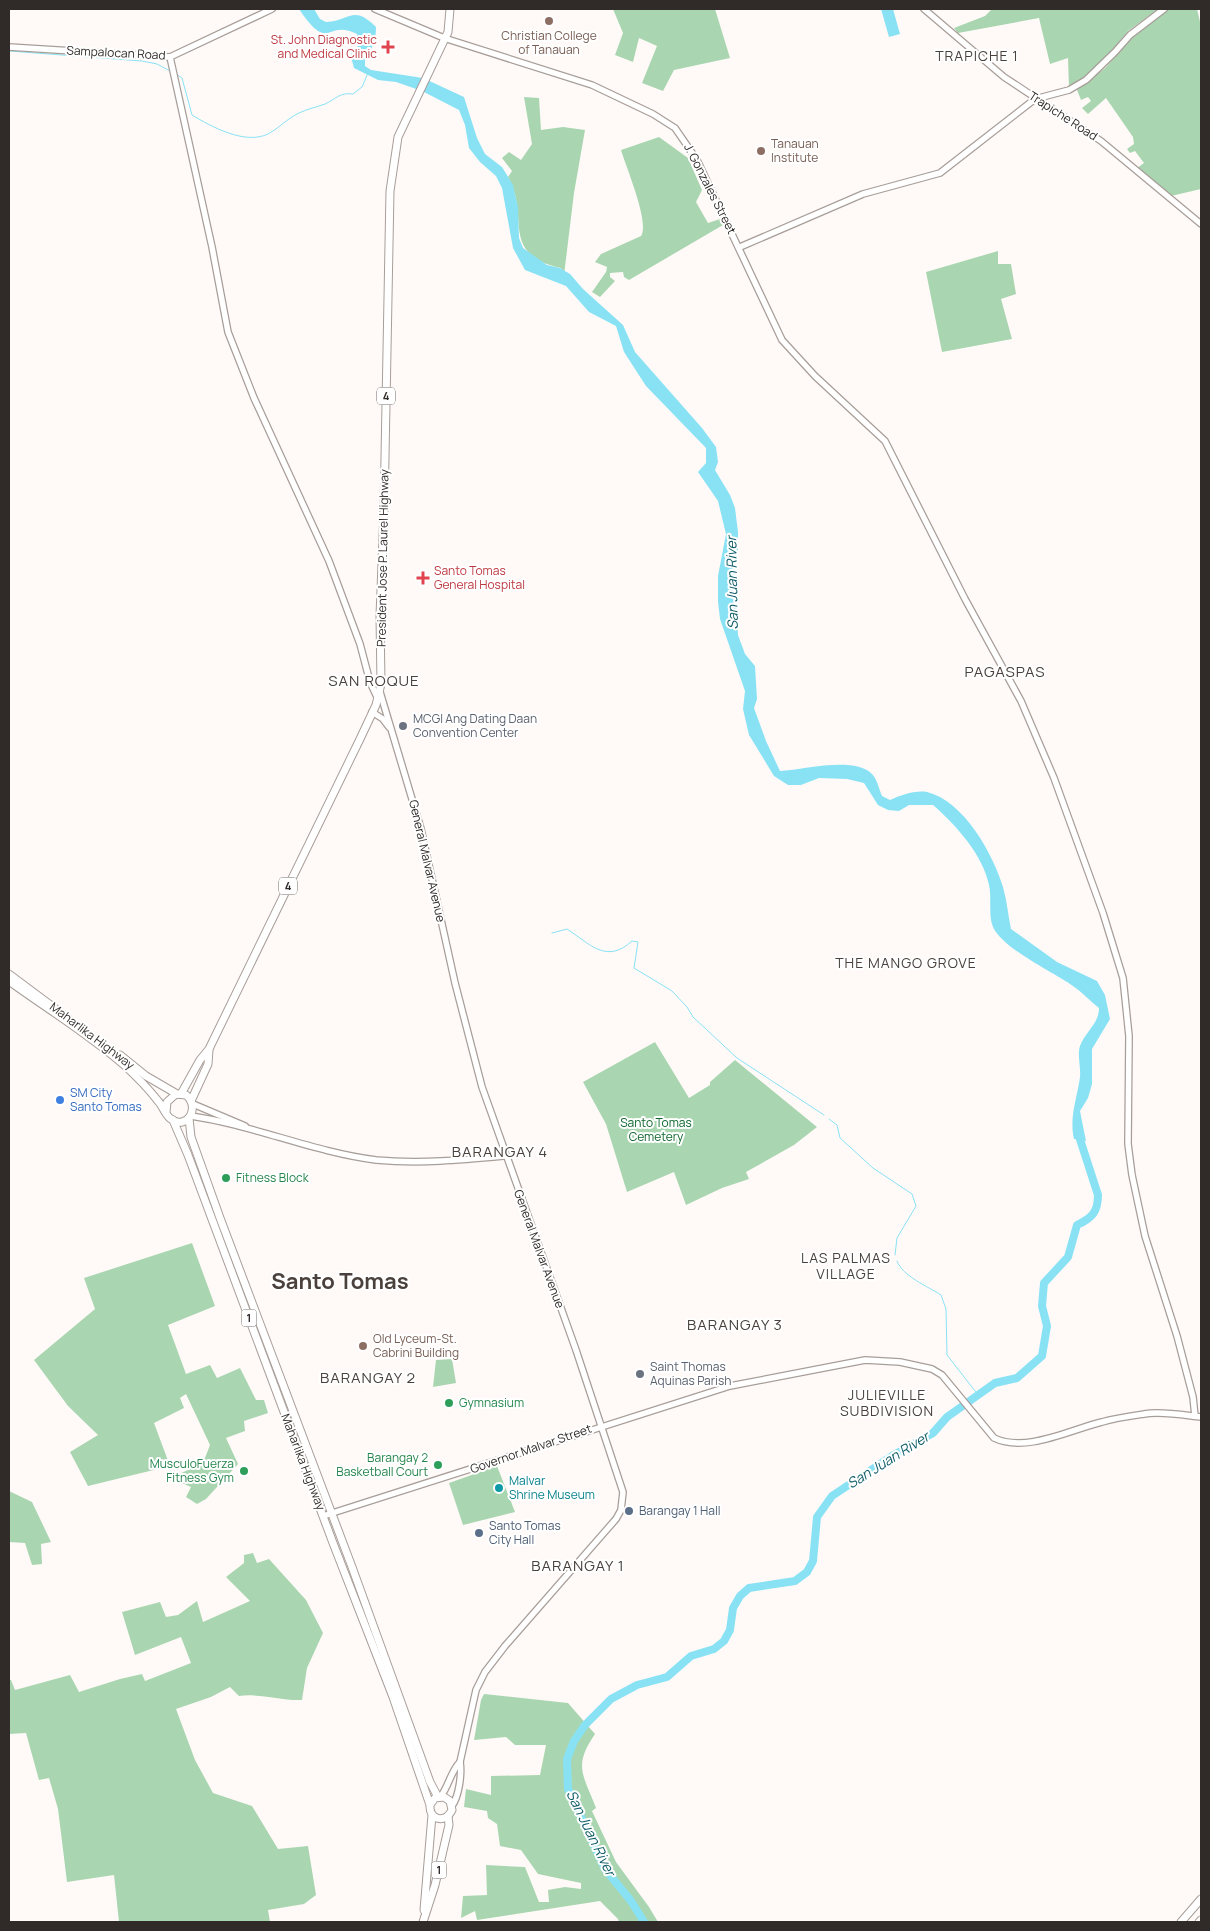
<svg xmlns="http://www.w3.org/2000/svg" width="1210" height="1931" viewBox="0 0 1210 1931" font-family="Manrope,sans-serif">
	<rect width="100%" height="100%" fill="#fffaf8"/>
	<g fill="#a9d6b0">
		<polygon points="613,9 715,9 730,58 674,70 663,91 642,83 657,46 639,38 633,62 615,55 623,33"/>
		<polygon points="992,9 1158,9 1128,31 1099,66 1069,88 1068,58 1050,64 1039,18 958,33 954,28 985,16"/>
		<polygon points="1169,9 1197,9 1201,26 1201,189 1171,196 1137,168 1144,163 1135,151 1130,153 1127,149 1134,144 1133,137 1106,98 1088,114 1082,108 1091,101 1088,97 1081,100 1077,90 1105,68 1137,33"/>
		<path d="M524 97 539 98 541 130 563 127 585 130 574 193 564 275 561 268C498 254 531 216 508 177L512 171 502 158 509 152 521 160 532 144Z"/>
		<path d="M659 137 688 158 702 190 696 202 708 223 720 219 723 225 629 280 624 277 623 272 610 273V277L615 281 600 297 592 292 606 272 607 267 595 262 601 254 641 236C650 223 626 167 621 150Z"/>
		<polygon points="998,251 998,264 1011,264 1016,294 1001,299 1012,339 942,352 926,272"/>
		<polygon points="655,1042 689,1098 710,1085 710,1082 735,1060 817,1127 794,1145 746,1172 749,1179 722,1188 686,1205 674,1172 627,1192 606,1124 583,1082"/>
		<polygon points="192,1243 215,1306 168,1325 186,1374 210,1365 217,1378 240,1368 256,1400 264,1400 268,1413 244,1421 245,1431 226,1438 238,1464 206,1499 197,1504 186,1497 191,1487 182,1483 177,1475 203,1463 210,1445 186,1394 180,1398 184,1408 154,1423 170,1466 88,1486 70,1452 98,1435 68,1406 34,1360 95,1309 84,1278"/>
		<polygon points="452,1359 456,1383 433,1387 436,1360"/>
		<polygon points="497,1466 515,1512 463,1525 449,1483"/>
		<polygon points="9,1491 32,1502 51,1542 41,1544 42,1564 32,1565 25,1543 9,1542"/>
		<path d="M253 1553 257 1563 269 1559 306 1600 323 1633 307 1668 302 1700C280 1701 259 1693 239 1696L230 1687 211 1697 176 1709 195 1760 213 1793 252 1806 278 1849 308 1846 316 1895 304 1904 268 1910 270 1922H119L114 1875 67 1882 58 1809 49 1778 39 1780 26 1733 9 1734V1680H11L15 1690 70 1675 79 1692 120 1679 142 1674 145 1681 191 1663 181 1637 135 1655 122 1612 160 1602 166 1617 178 1615 197 1601 203 1622 250 1601 226 1577 244 1563V1555Z"/>
		<path d="M484 1694 568 1703 595 1734C573 1766 583 1774 596 1808L592 1811 616 1862 649 1907 658 1922H619L618 1919 600 1901 477 1920 475 1911 461 1918 463 1896 487 1895 486 1865 525 1867 539 1902H549L548 1890 565 1887 581 1889V1883L538 1874 521 1850 500 1846 497 1824 488 1818 487 1811 464 1807 466 1789 491 1795V1776L540 1775 546 1745H515L506 1737 474 1740 481 1700Z"/>
	</g>
	<g fill="#89e2f4">
		<path d="M299 9H314L320 19 326 22C350 21 353 4 376 27 376 40 373 48 365 58V66L371 70 423 78 464 97 477 138 485 154 502 167 513 185 518 207 519 238 523 248 547 265 560 268 570 274 583 289 623 325 635 352 702 428 716 447 718 462 715 470 730 495 735 508 738 532V549L734 564 738 635 745 654 755 666 757 699 754 708 766 741 780 771C804 770 854 756 872 774 877 779 879 789 882 796L890 800C901 795 915 790 927 792 964 801 993 854 1003 887 1007 901 1008 915 1011 929L1057 962 1097 981 1105 995 1110 1019 1092 1049V1084L1088 1098 1080 1111 1086 1141 1074 1139C1069 1117 1077 1099 1080 1077 1081 1067 1077 1055 1080 1046 1085 1032 1099 1024 1099 1008 1090 1001 1082 992 1073 986 1053 972 1003 949 993 927 988 915 992 898 989 885 983 855 956 825 933 805H909L899 811 888 810 878 805 864 783 847 779 819 778 801 785H788L774 776 749 735 743 709 745 691 720 619 718 602V576L726 534 718 501 698 472 706 463V448L646 386 624 352 616 326 589 312 566 286 525 270 513 248 502 188 496 176 480 162 469 148 465 125 459 110 422 91 396 82 378 80 354 68 351 57 352 50 358 46 357 34C326 18 330 55 299 9Z"/>
		<polygon points="881,9 893,9 900,34 889,37"/>
	</g>
	<g fill="none" stroke-linecap="round" stroke-linejoin="round">
		<g stroke="#89e2f4" stroke-width="1">
			<polyline points="9,51 142,61 157,64 170,71"/>
			<path d="M176 74 182 78 192 115C212 127 245 145 268 134 279 128 288 118 299 113 307 109 317 107 325 104 336 99 340 92 353 94L362 87 368 73"/>
			<path d="M552 933 567 929C589 943 606 965 632 941L638 942 634 968 672 991 687 1007 693 1017 737 1058 824 1115"/>
			<polyline points="829,1119 837,1125 840,1138 873,1168 912,1194 916,1206 897,1238 895,1255"/>
			<path d="M897 1261C902 1276 929 1287 941 1295L946 1309 947 1355 979 1396"/>
		</g>
		<path stroke="#89e2f4" stroke-width="8" d="M644 1922 631 1901 605 1869 568 1789 567 1759 574 1741 585 1725 611 1699 637 1685 667 1677 691 1656 714 1649 724 1641 730 1630 733 1608 740 1596 749 1588 795 1581 807 1572 813 1561 817 1517 832 1496 892 1456 933 1433 947 1417 995 1383 1017 1378 1042 1356 1047 1326 1042 1306 1044 1283 1068 1257 1077 1225C1092 1218 1098 1212 1098 1195L1077 1130"/>
		<g stroke="#a89e99" stroke-width="8">
			<g id="secondary">
				<polyline points="375,9 444,38 592,85 653,114 675,128 697,160 782,340 815,376 885,441 965,599 1021,701 1054,778 1103,913 1123,978 1129,1036 1128,1144 1132,1175 1145,1236 1177,1336 1193,1397 1195,1416"/>
				<polyline points="924,9 1004,77 1101,141 1201,224"/>
				<polyline points="9,47 170,57 272,9"/>
				<polyline points="170,57 212,247 228,332 254,398 329,561 360,644 370,682 378,699"/>
				<polyline points="740,247 863,194 940,173 1035,99 1069,90 1086,80 1115,52 1130,35 1164,9"/>
				<path d="M380 692 421 829 455 983 482 1087 576 1350 623 1492 621 1510 616 1519 505 1646 485 1672 476 1690 460 1762C462 1774 459 1796 452 1806"/>
				<polyline points="372,712 383,719 389,727"/>
				<polyline points="193,1104 245,1126"/>
				<path d="M191 1116C253 1125 313 1152 376 1160 420 1164 462 1160 505 1156"/>
				<path d="M323 1516 730 1386 865 1360 900 1362 932 1369 942 1375 994 1438C1026 1453 1069 1430 1102 1422 1115 1418 1130 1416 1144 1414 1161 1411 1183 1415 1201 1417"/>
				<path d="M441 1796C449 1785 451 1771 460 1762"/>
			</g>
		</g>
		<g stroke="#a89e99" stroke-width="9">
			<g id="highway">
				<polyline points="9,974 68,1018"/>
				<path d="M9 981C46 1008 89 1034 124 1065 136 1076 148 1088 158 1101 163 1106 165 1115 171 1119 187 1131 201 1107 186 1095L176 1094 167 1102 166 1112"/>
				<polyline points="120,1055 146,1076 177,1094"/>
				<polyline points="181,1094 200,1060 209,1049 360,739 376,705 381,684 380,616 384,511 390,191 398,137 448,32 450,9"/>
				<polyline points="191,1101 208,1064 209,1050"/>
				<polyline points="189,1118 191,1137 220,1218 352,1567 430,1782 438,1797"/>
				<path d="M173 1120 188 1155 333 1543 393 1697 430 1805C429 1820 445 1824 452 1810L450 1801 444 1797 435 1798 430 1805"/>
				<polyline points="424,1910 432,1815"/>
				<polyline points="423,1922 435,1885 449,1825 448,1816"/>
				<polyline points="1181,1922 1201,1899"/>
				<polyline points="1199,1922 1201,1920"/>
			</g>
		</g>
		<use href="#secondary" stroke="#fff" stroke-width="5.5"/>
		<use href="#highway" stroke="#fff" stroke-width="7"/>
	</g>
	<g fill="#8d6e63" stroke="#fff" stroke-width="2">
		<circle cx="549" cy="21" r="5"/>
		<circle cx="761" cy="151" r="5"/>
		<circle cx="363" cy="1346" r="5"/>
	</g>
	<g fill="#e0444e" stroke="#fff" stroke-width="2">
		<path d="M385.5 39.5h5v5h5v5h-5v5h-5v-5h-5v-5h5z"/>
		<path d="M420.5 570.5h5v5h5v5h-5v5h-5v-5h-5v-5h5z"/>
	</g>
	<g fill="#6b7280" stroke="#fff" stroke-width="2">
		<circle cx="403" cy="726" r="5"/>
		<circle cx="640" cy="1374" r="5"/>
	</g>
	<circle fill="#3f7fe0" stroke="#fff" stroke-width="2" cx="60" cy="1100" r="5"/>
	<g fill="#2e9e5b" stroke="#fff" stroke-width="2">
		<circle cx="226" cy="1178" r="5"/>
		<circle cx="449" cy="1403" r="5"/>
		<circle cx="438" cy="1465" r="5"/>
		<circle cx="244" cy="1471" r="5"/>
	</g>
	<circle fill="#0f9aa8" stroke="#fff" stroke-width="2" cx="499" cy="1488" r="5"/>
	<g fill="#5c6f8a" stroke="#fff" stroke-width="2">
		<circle cx="629" cy="1511" r="5"/>
		<circle cx="479" cy="1533" r="5"/>
	</g>
	<g text-anchor="middle" stroke-width="4" stroke-linejoin="round" paint-order="stroke">
		<g fill="#fff" stroke="#6e6b69" stroke-width="1">
			<rect x="377" y="387.5" width="18" height="17" rx="4"/>
			<rect x="279" y="877.5" width="18" height="17" rx="4"/>
			<rect x="241.5" y="1309.5" width="15" height="17" rx="4"/>
			<rect x="431.5" y="1861.5" width="15" height="17" rx="4"/>
		</g>
		<g font-size="11" font-weight="bold" fill="#302b29">
			<text x="386" y="400">4</text>
			<text x="288" y="890">4</text>
			<text x="249" y="1322">1</text>
			<text x="439" y="1874">1</text>
		</g>
		<g font-size="12" fill="#785e54" stroke="#fff" text-anchor="start">
			<text x="549" y="40" text-anchor="middle">Christian College<tspan x="549" dy="14">of Tanauan</tspan></text>
			<text x="771" y="148">Tanauan<tspan x="771" dy="14">Institute</tspan></text>
			<text x="373" y="1343">Old Lyceum-St.<tspan x="373" dy="14">Cabrini Building</tspan></text>
		</g>
		<g font-size="12" fill="#be3a42" stroke="#fff" text-anchor="end">
			<text x="377" y="44">St. John Diagnostic<tspan x="377" dy="14">and Medical Clinic</tspan></text>
			<text x="434" y="575" text-anchor="start">Santo Tomas<tspan x="434" dy="14">General Hospital</tspan></text>
		</g>
		<g font-size="12" fill="#302b29" stroke="#fff">
			<text transform="translate(116 53) rotate(3)" y="4">Sampalocan Road</text>
			<text transform="translate(1063 116) rotate(33)" y="4">Trapiche Road</text>
			<text transform="translate(710 189) rotate(63)" y="4">J. Gonzales Street</text>
			<text transform="translate(383 558) rotate(-89)" y="4">President Jose P. Laurel Highway</text>
			<text transform="translate(427 861) rotate(77)" y="4">General Malvar Avenue</text>
			<text transform="translate(92 1036) rotate(37)" y="4">Maharlika Highway</text>
			<text transform="translate(539 1249) rotate(70)" y="4">General Malvar Avenue</text>
			<text transform="translate(531 1449) rotate(-19)" y="4">Governor Malvar Street</text>
			<text transform="translate(303 1462) rotate(69)" y="4">Maharlika Highway</text>
		</g>
		<g font-size="12" fill="#5b616d" stroke="#fff" text-anchor="start">
			<text x="413" y="723">MCGI Ang Dating Daan<tspan x="413" dy="14">Convention Center</tspan></text>
			<text x="650" y="1371">Saint Thomas<tspan x="650" dy="14">Aquinas Parish</tspan></text>
		</g>
		<g font-size="12" fill="#366cbe" stroke="#fff" text-anchor="start">
			<text x="70" y="1097">SM City<tspan x="70" dy="14">Santo Tomas</tspan></text>
		</g>
		<g font-size="12" fill="#0e662d" stroke="#fff">
			<text x="656" y="1127">Santo Tomas<tspan x="656" dy="14">Cemetery</tspan></text>
		</g>
		<g font-size="12" fill="#27864d" stroke="#fff" text-anchor="start">
			<text x="236" y="1182">Fitness Block</text>
			<text x="459" y="1407">Gymnasium</text>
			<text x="428" y="1462" text-anchor="end">Barangay 2<tspan x="428" dy="14">Basketball Court</tspan></text>
			<text x="234" y="1468" text-anchor="end">MusculoFuerza<tspan x="234" dy="14">Fitness Gym</tspan></text>
		</g>
		<g font-size="12" fill="#0d838f" stroke="#fff" text-anchor="start">
			<text x="509" y="1485">Malvar<tspan x="509" dy="14">Shrine Museum</tspan></text>
		</g>
		<g font-size="12" fill="#4e5e75" stroke="#fff" text-anchor="start">
			<text x="639" y="1515">Barangay 1 Hall</text>
			<text x="489" y="1530">Santo Tomas<tspan x="489" dy="14">City Hall</tspan></text>
		</g>
		<g font-size="14" letter-spacing="1" fill="#4a413c" stroke="#fff">
			<text x="977" y="61">TRAPICHE 1</text>
			<text x="906" y="968">THE MANGO GROVE</text>
			<text x="846" y="1263">LAS PALMAS<tspan x="846" dy="16">VILLAGE</tspan></text>
			<text x="887" y="1400">JULIEVILLE<tspan x="887" dy="16">SUBDIVISION</tspan></text>
		</g>
		<g font-size="14" font-style="italic" fill="#0f5c68" stroke="#fff">
			<text transform="translate(732 583) rotate(-91)" y="5">San Juan River</text>
			<text transform="translate(888 1460) rotate(-32)" y="5">San Juan River</text>
			<text transform="translate(591 1833) rotate(64)" y="5">San Juan River</text>
		</g>
		<g font-size="15" letter-spacing="1" fill="#4a413c" stroke="#fff">
			<text x="1005" y="677">PAGASPAS</text>
			<text x="374" y="686">SAN ROQUE</text>
			<text x="500" y="1157">BARANGAY 4</text>
			<text x="735" y="1330">BARANGAY 3</text>
			<text x="368" y="1383">BARANGAY 2</text>
			<text x="578" y="1571">BARANGAY 1</text>
		</g>
		<g font-size="22" font-weight="bold" fill="#4a413c" stroke="#fff">
			<text x="340" y="1289">Santo Tomas</text>
		</g>
	</g>
	<rect width="1210" height="1931" fill="none" stroke="#302b29" stroke-width="20"/>
</svg>
